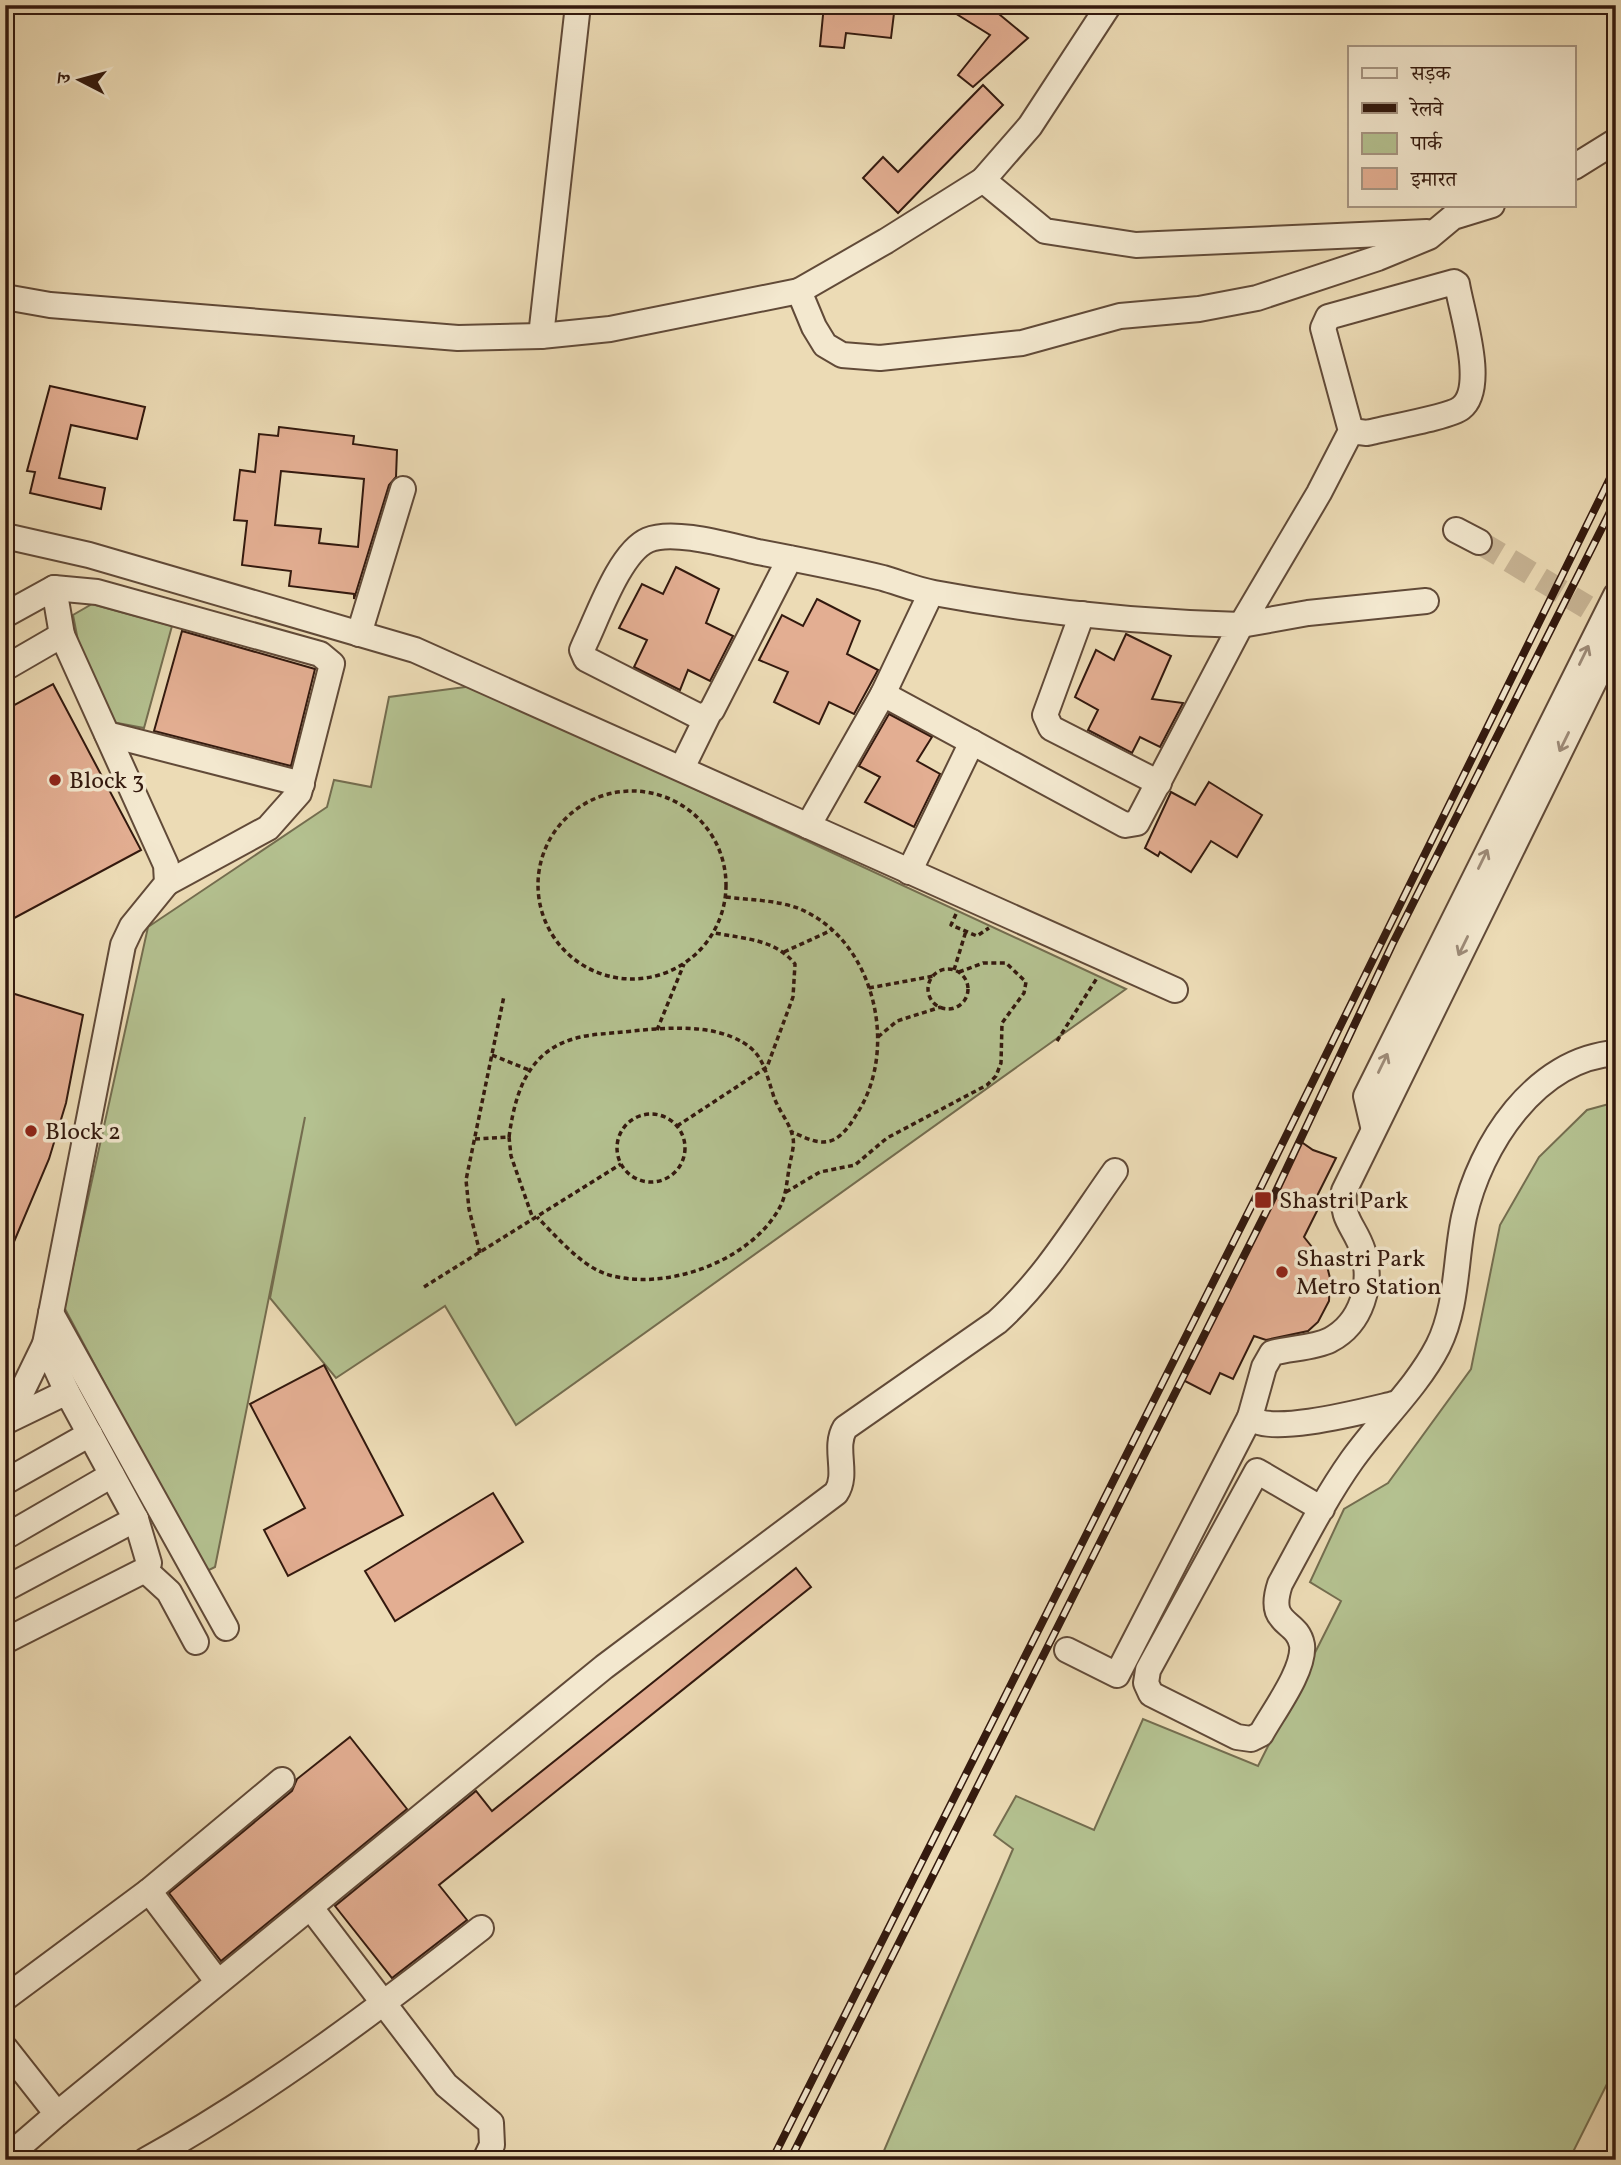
<svg xmlns="http://www.w3.org/2000/svg" width="1621" height="2165" viewBox="0 0 1621 2165" font-family="Vollkorn,'Noto Serif Devanagari',serif">
	<rect width="100%" height="100%" fill="#ecdbb5"/>
	<filter id="stains"><feTurbulence type="fractalNoise" baseFrequency=".00286" numOctaves="4"/><feColorMatrix values="0 0 0 0 .2 0 0 0 0 .09 0 0 0 0 .02 0 0 0 .5 -.17"/></filter>
	<radialGradient id="worn" r=".72"><stop offset=".6" stop-color="#630" stop-opacity="0"/><stop offset="1" stop-color="#630" stop-opacity=".3"/></radialGradient>
	<g fill="#b4c190" stroke="#746d4f" stroke-width="2">
		<polygon points="92,604 172,626 144,728 112,722 80,651 73,615"/>
		<polygon points="473,686 1126,989 516,1425 445,1306 336,1378 270,1298 305,1117 215,1567 205,1572 64,1307 148,927 327,807 334,780 371,787 389,697"/>
		<polygon points="1616,1102 1616,2066 1569,2160 880,2160 1013,1849 994,1835 1016,1796 1094,1830 1143,1719 1258,1766 1341,1601 1310,1582 1344,1509 1388,1483 1471,1369 1500,1225 1539,1157 1587,1110"/>
	</g>
	<g fill="#e3ae92" stroke="#33190e" stroke-width="2" fill-rule="evenodd">
		<polygon points="824,5 895,5 891,38 846,33 844,48 820,46"/>
		<polygon points="942,5 988,5 1028,38 973,87 958,75 990,35"/>
		<polygon points="983,85 1003,105 898,213 863,178 883,157 898,172"/>
		<polygon points="50,386 145,407 137,439 71,425 59,478 105,488 101,509 30,493 35,472 27,471"/>
		<path d="M279 427 354 436 353 444 397 450 396 477 389 485 354 599V594L289 586 291 571 242 565 247 521 234 520 240 470 255 472 259 434 278 436ZM281 471 364 479 358 547 319 543 321 529 275 525Z"/>
		<polygon points="676,567 719,589 706,623 733,636 710,681 688,670 680,690 634,667 647,640 619,628 642,584 663,594"/>
		<polygon points="817,599 860,621 847,654 878,670 854,714 829,702 819,724 774,702 788,672 759,660 782,615 803,626"/>
		<polygon points="182,631 315,669 291,766 154,731"/>
		<polygon points="1126,634 1171,656 1152,699 1183,703 1160,747 1140,737 1132,753 1088,730 1098,710 1075,697 1096,650 1114,660"/>
		<polygon points="53,684 141,850 5,923 5,710"/>
		<polygon points="889,714 932,737 917,761 940,774 914,827 865,802 880,777 859,766"/>
		<polygon points="1209,782 1262,815 1237,857 1211,841 1191,872 1160,852 1158,856 1145,848 1171,792 1195,805"/>
		<polygon points="5,991 83,1015 66,1103 49,1159 5,1263"/>
		<polygon points="1300,1141 1313,1150 1336,1158 1311,1208 1317,1211 1304,1237 1327,1266 1330,1278 1329,1301 1318,1322 1308,1331 1266,1340 1254,1336 1233,1379 1220,1373 1210,1394 1181,1379"/>
		<polygon points="324,1365 403,1515 288,1576 264,1530 305,1508 250,1404"/>
		<polygon points="493,1493 523,1542 395,1621 365,1571"/>
		<polygon points="796,1568 811,1587 439,1885 467,1920 392,1978 335,1906 476,1791 492,1811"/>
		<polygon points="350,1737 407,1809 221,1961 169,1893 292,1791 297,1779"/>
	</g>
	<g fill="none" stroke-linecap="round" stroke-linejoin="round">
		<polyline stroke="#c7b494" stroke-width="24" stroke-dasharray="24 12" stroke-linecap="butt" points="1479,542 1587,607"/>
		<g stroke="#614a38" stroke-width="28">
			<g id="minor">
				<polyline points="1574,167 1616,141"/>
				<polyline points="983,180 1045,231 1136,245 1427,232"/>
				<polyline points="799,291 886,241 983,180 1030,126 1109,5"/>
				<polyline points="5,297 50,305 458,338 541,336 610,329 799,291 814,327 825,345 842,355 880,358 1022,343 1120,316 1199,309 1257,298 1378,258 1429,237 1453,217 1492,205"/>
				<polyline points="541,336 578,5"/>
				<path d="M1351 431 1323 328 1328 317 1454 282 1457 284C1462 314 1487 388 1461 408 1450 417 1385 428 1367 433L1351 431 1319 493 1241 625 1308 613 1426 601"/>
				<polyline points="1456,530 1479,542"/>
				<polyline points="5,536 89,555 415,650 1175,990"/>
				<path d="M790 558 712 710 702 718 586 659 582 650 585 643C598 616 620 552 648 540 674 529 730 546 758 552 800 560 842 568 883 578 900 583 917 590 934 593 1036 612 1138 622 1241 625L1137 823 1125 825 883 694"/>
				<polyline points="54,588 62,635"/>
				<polyline points="1082,614 1045,715 1051,728 1159,783"/>
				<polyline points="5,615 54,588 97,592 320,654 332,664 299,793 268,828 167,883"/>
				<polyline points="359,634 403,489"/>
				<polyline points="5,668 62,635 166,865 167,883 132,926 123,945 45,1344"/>
				<polyline points="107,734 302,784"/>
				<polyline points="682,768 708,715"/>
				<polyline points="808,826 883,694 931,593"/>
				<polyline points="909,872 972,742"/>
				<polyline points="1373,1126 1366,1096 1616,595"/>
				<polyline points="51,1313 226,1628"/>
				<path d="M1394 1404C1368 1410 1267 1437 1250 1417L1264 1367 1272 1353C1290 1348 1314 1348 1330 1340 1362 1323 1373 1284 1363 1251 1355 1226 1341 1221 1344 1191L1616 637"/>
				<polyline points="8,1420 45,1344 67,1392"/>
				<polyline points="5,1422 67,1392 136,1519 149,1563 145,1570 5,1641"/>
				<polyline points="5,1482 90,1434"/>
				<path d="M1322 1509 1257 1471 1148 1670 1146 1683 1151 1694 1237 1737 1251 1739 1261 1734C1273 1712 1305 1670 1302 1645 1297 1618 1266 1627 1280 1584 1303 1542 1325 1498 1352 1460 1379 1422 1417 1387 1438 1346 1458 1306 1455 1259 1464 1217 1480 1145 1535 1059 1616 1053"/>
				<polyline points="5,1537 112,1475"/>
				<polyline points="145,1570 169,1592 196,1642"/>
				<polyline points="5,1589 136,1519"/>
				<polyline points="1067,1650 1117,1675 1250,1417"/>
				<polyline points="149,1891 217,1981"/>
				<polyline points="311,1908 446,2085 491,2123 492,2145 485,2160"/>
				<polyline points="5,1998 149,1891 282,1780"/>
				<polyline points="5,2048 57,2114 5,2159"/>
				<path d="M57 2114 604 1667 836 1493C849 1474 833 1448 845 1428L997 1322C1045 1279 1078 1223 1115 1171"/>
				<path d="M146 2160C265 2094 375 2011 481 1928"/>
			</g>
		</g>
		<g stroke="#33190e" stroke-width="3.5" stroke-dasharray="5 3.5" stroke-linecap="butt">
			<circle cx="632" cy="885" r="94"/>
			<path d="M726 897C749 900 778 900 800 909 874 940 899 1047 858 1112 852 1122 844 1135 833 1140 819 1146 804 1137 792 1132"/>
			<polyline points="956,914 951,925 977,936 989,928"/>
			<polyline points="784,952 832,930"/>
			<circle cx="948" cy="989" r="20"/>
			<polyline points="954,970 966,931"/>
			<polyline points="869,988 934,976"/>
			<polyline points="657,1030 684,964"/>
			<polyline points="878,1037 897,1021 941,1007"/>
			<polyline points="1057,1041 1097,978"/>
			<polyline points="492,1055 529,1070"/>
			<circle cx="651" cy="1148" r="34"/>
			<path d="M677 1126 767 1067 793 997 795 964C775 939 745 939 715 933"/>
			<path d="M509 1137C517 1078 536 1039 601 1034 641 1031 694 1021 732 1037 763 1050 764 1067 773 1094 777 1109 790 1122 793 1138 795 1146 790 1160 789 1169 787 1180 786 1195 781 1205 753 1261 664 1293 606 1274 580 1265 556 1236 537 1217"/>
			<polyline points="475,1139 509,1137 511,1156 533,1219"/>
			<polyline points="786,1192 820,1172 855,1165 887,1138 987,1085 996,1076 1001,1063 1002,1023 1024,993 1026,982 1006,963 983,963 959,972"/>
			<polyline points="480,1253 469,1209 466,1180 504,996"/>
			<polyline points="424,1287 621,1164"/>
		</g>
		<use href="#minor" stroke="#f3e8cf" stroke-width="24"/>
		<g stroke="#33190e" stroke-width="8">
			<g id="rail">
				<polyline points="772,2160 1256,1197 1616,466"/>
				<polyline points="790,2160 1270,1204 1392,945 1616,500"/>
			</g>
		</g>
		<use href="#rail" stroke="#f3e8cf" stroke-width="5" stroke-dasharray="16" stroke-linecap="butt"/>
	</g>
	<defs><path id="oneway-shaft" d="M-6 0H5M1.5-3L5.5 0L1.5 3" fill="none" stroke-width="1.6" stroke-linecap="round" stroke-linejoin="round" transform="scale(1.75)"/></defs>
	<g stroke="#9d8b78">
		<use href="#oneway-shaft" transform="translate(1584 655) rotate(-64)"/>
		<use href="#oneway-shaft" transform="translate(1564 742) rotate(116)"/>
		<use href="#oneway-shaft" transform="translate(1483 859) rotate(-64)"/>
		<use href="#oneway-shaft" transform="translate(1463 946) rotate(116)"/>
		<use href="#oneway-shaft" transform="translate(1383 1063) rotate(-64)"/>
	</g>
	<g fill="#8f2418" stroke="#f3e8cf" stroke-width="2.5">
		<circle cx="55" cy="780" r="7"/>
		<circle cx="31" cy="1131" r="7"/>
		<rect x="1254" y="1191" width="18" height="18" rx="3.5"/>
		<circle cx="1282" cy="1272" r="7"/>
	</g>
	<g text-anchor="middle" stroke-width="7" stroke-linejoin="round" paint-order="stroke">
		<g font-size="24" fill="#33190e" stroke="#f3e8cf" text-anchor="start">
			<text x="69" y="788">Block 3</text>
			<text x="45" y="1139">Block 2</text>
			<text x="1279" y="1208">Shastri Park</text>
			<text x="1296" y="1266">Shastri Park<tspan x="1296" dy="28">Metro Station</tspan></text>
		</g>
	</g>
	<rect width="1621" height="2165" fill="none" stroke="#ecdbb5" stroke-width="28"/>
	<rect x="7" y="7" width="1607" height="2151" fill="none" stroke="#33190e" stroke-width="3.5"/>
	<rect x="14" y="14" width="1593" height="2137" fill="none" stroke="#33190e" stroke-width="2"/>
	<rect x="1348" y="46" width="228" height="161" fill="#f3e8cf" stroke="#a69582" stroke-width="2"/>
	<rect x="1362" y="68" width="35" height="10" fill="#f3e8cf" stroke="#a69582" stroke-width="2"/>
	<text x="1411" y="80" font-size="21" fill="#33190e">सड़क</text>
	<rect x="1362" y="103" width="35" height="10" fill="#33190e" stroke="#a69582" stroke-width="2"/>
	<text x="1411" y="116" font-size="21" fill="#33190e">रेलवे</text>
	<rect x="1362" y="133" width="35" height="21" fill="#b4c190" stroke="#a69582" stroke-width="2"/>
	<text x="1411" y="150" font-size="21" fill="#33190e">पार्क</text>
	<rect x="1362" y="168" width="35" height="21" fill="#e3ae92" stroke="#a69582" stroke-width="2"/>
	<text x="1411" y="186" font-size="21" fill="#33190e">इमारत</text>
	<g transform="translate(80 80) rotate(276)" stroke="#f3e8cf" stroke-width="5" paint-order="stroke">
	<path d="M0-5L12 26L0 18L-12 26Z" fill="#33190e"/>
	<text y="-10" font-size="19" font-weight="bold" text-anchor="middle" fill="#33190e">उ</text>
	</g>
	<rect width="100%" height="100%" filter="url(#stains)"/>
	<rect width="100%" height="100%" fill="url(#worn)"/>
</svg>
